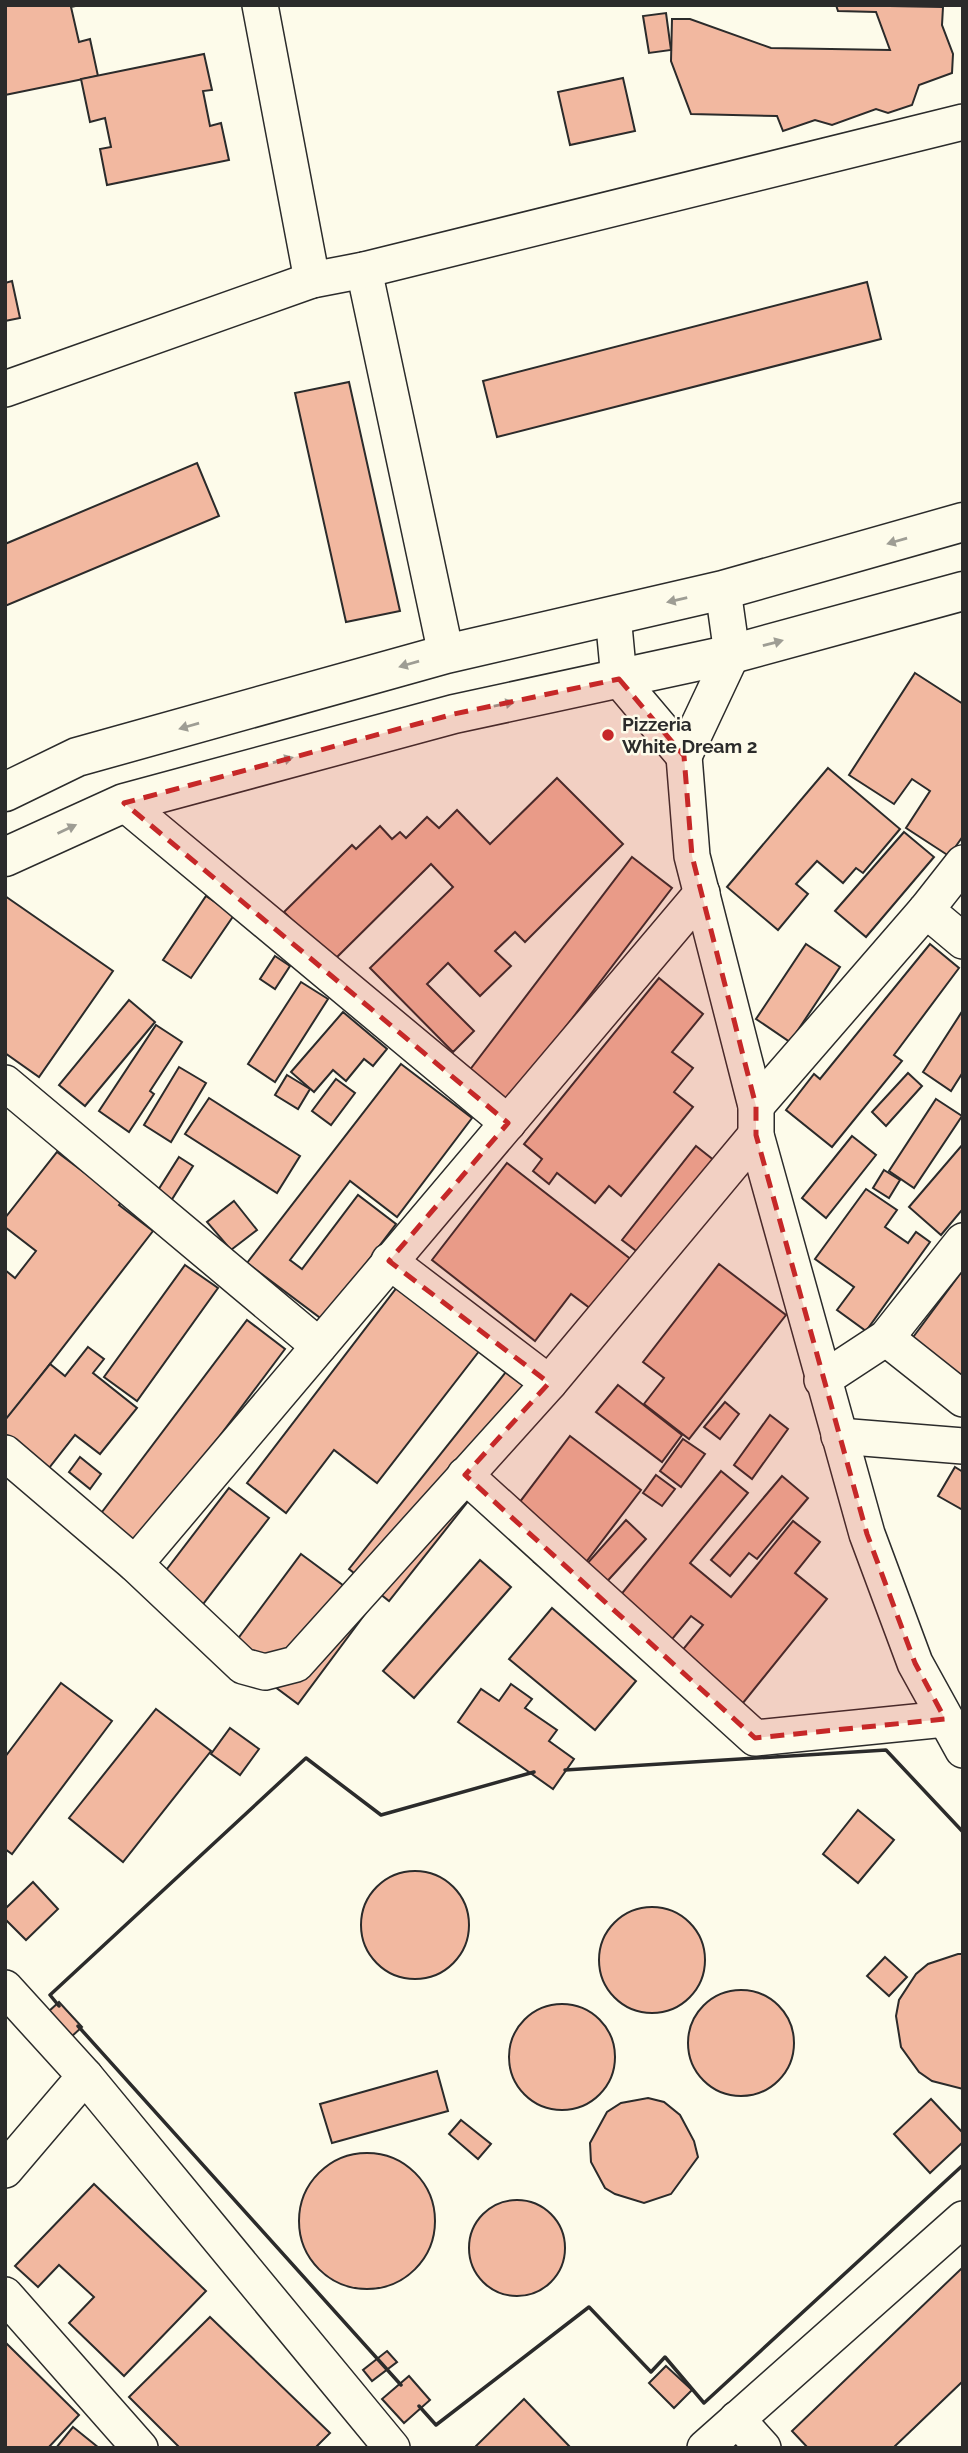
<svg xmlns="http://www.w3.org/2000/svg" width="968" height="2453" viewBox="0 0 968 2453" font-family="Raleway,sans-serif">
	<rect width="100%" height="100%" fill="#fdfbea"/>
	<g fill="#f2b8a0" stroke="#2b2b2b" stroke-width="2">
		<polygon points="5,5 80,5 71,7 79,42 90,39 98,76 5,95"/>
		<polygon points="836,5 943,7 942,25 953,54 952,73 919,85 912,105 888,113 876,109 832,125 815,120 783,131 777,116 691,114 671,61 672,19 690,19 771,48 890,50 876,12 838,11"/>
		<polygon points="666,13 671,50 649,53 643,16"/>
		<polygon points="204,54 212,90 203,91 210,126 221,123 229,160 107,185 100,149 111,147 105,118 90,122 81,79"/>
		<polygon points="623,78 635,131 570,145 558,92"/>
		<polygon points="12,281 20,318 5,321 5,283"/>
		<polygon points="867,282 881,339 497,437 483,381"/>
		<polygon points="349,382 400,611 346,622 295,393"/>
		<polygon points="197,463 219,516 5,606 5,544"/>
		<polygon points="915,673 963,704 963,836 949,856 906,828 930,791 912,779 894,804 849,775"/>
		<polygon points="828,768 900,829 863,873 856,868 843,883 817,861 796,884 808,894 778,930 727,887"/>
		<polygon points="557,778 623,844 525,942 515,932 495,951 511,966 480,996 448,963 427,984 474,1031 453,1052 370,968 453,887 431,864 333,961 284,912 352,845 356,849 380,826 392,839 400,832 406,838 427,817 439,828 457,810 490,844"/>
		<polygon points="904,832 934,857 866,937 835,911"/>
		<polygon points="632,857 672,888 509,1101 469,1071"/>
		<polygon points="5,896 113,971 39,1077 5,1053"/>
		<polygon points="206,896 234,915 191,978 163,960"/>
		<polygon points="806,944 840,967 790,1042 756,1019"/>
		<polygon points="930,944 959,968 894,1055 902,1061 832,1147 786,1110 814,1074 820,1079"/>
		<polygon points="275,956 290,966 275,989 260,979"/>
		<polygon points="659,978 703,1014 672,1052 693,1068 674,1092 693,1107 621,1196 609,1186 595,1203 557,1173 549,1184 533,1171 542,1159 524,1144"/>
		<polygon points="301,982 328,999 275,1082 248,1064"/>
		<polygon points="129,1000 155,1022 85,1106 59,1085"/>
		<polygon points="963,1010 963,1072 951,1091 923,1072"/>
		<polygon points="343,1012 387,1049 373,1066 364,1059 346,1081 333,1070 314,1092 291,1072"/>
		<polygon points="156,1025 182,1042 150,1091 154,1094 129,1132 99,1111"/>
		<polygon points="401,1064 472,1118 397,1217 350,1181 290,1260 302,1269 358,1195 396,1224 323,1320 247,1263"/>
		<polygon points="179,1067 206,1083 171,1142 144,1125"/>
		<polygon points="908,1073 922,1086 886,1126 872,1112"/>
		<polygon points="287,1075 310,1089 298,1109 275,1095"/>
		<polygon points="336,1079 355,1093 331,1125 312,1111"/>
		<polygon points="209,1098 300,1156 277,1193 185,1134"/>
		<polygon points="936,1099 962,1116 914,1188 889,1171"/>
		<polygon points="852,1136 876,1155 826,1218 802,1198"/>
		<polygon points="963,1144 962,1210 941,1235 909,1207"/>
		<polygon points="696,1146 725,1169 652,1263 622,1240"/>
		<polygon points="57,1152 122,1201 119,1205 153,1231 5,1422 5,1270 15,1278 36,1251 5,1227 5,1218"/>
		<polygon points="179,1157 193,1166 169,1204 155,1195"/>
		<polygon points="507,1163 646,1271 607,1321 571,1294 535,1341 432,1260"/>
		<polygon points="884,1170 900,1180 889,1198 873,1188"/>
		<polygon points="866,1189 897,1210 885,1227 908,1243 916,1232 930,1242 866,1331 837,1310 854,1287 815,1259"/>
		<polygon points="234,1201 257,1230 231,1250 207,1222"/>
		<polygon points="719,1264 786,1315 689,1439 644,1404 664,1378 643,1362"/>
		<polygon points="185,1265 218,1288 137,1401 104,1377"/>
		<polygon points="963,1270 963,1379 911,1340"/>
		<polygon points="398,1286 480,1350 377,1483 334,1450 286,1513 247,1483"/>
		<polygon points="247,1320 285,1349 138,1545 99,1516"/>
		<polygon points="88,1347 104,1359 93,1373 137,1408 100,1454 75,1435 49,1468 5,1434 5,1420 50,1364 65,1376"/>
		<polygon points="506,1372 546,1403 389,1601 349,1569"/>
		<polygon points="618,1385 682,1435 662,1462 596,1412"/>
		<polygon points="725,1402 739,1414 720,1439 704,1427"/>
		<polygon points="770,1415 788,1429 752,1479 734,1465"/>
		<polygon points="570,1436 641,1490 567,1587 534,1562 538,1556 500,1528"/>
		<polygon points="683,1439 705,1454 681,1487 660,1471"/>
		<polygon points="80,1457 101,1474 90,1489 69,1472"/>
		<polygon points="955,1467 963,1472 963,1510 938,1496"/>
		<polygon points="721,1471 748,1493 690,1563 731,1597 793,1521 820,1542 795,1573 827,1599 730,1719 667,1669 703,1625 691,1616 659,1655 602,1618"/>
		<polygon points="656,1475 675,1489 662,1506 643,1493"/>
		<polygon points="782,1476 808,1498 757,1559 749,1553 730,1576 711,1560"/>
		<polygon points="229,1488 269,1518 197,1612 157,1582"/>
		<polygon points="626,1520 646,1539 589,1601 569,1584"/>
		<polygon points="301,1554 371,1606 298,1704 228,1652"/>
		<polygon points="480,1560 511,1587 414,1698 383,1671"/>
		<polygon points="552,1608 636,1681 595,1730 509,1659"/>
		<polygon points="61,1683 112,1721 12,1854 5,1849 5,1757"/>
		<polygon points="511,1684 532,1699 525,1708 557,1730 549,1741 574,1759 553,1789 458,1722 481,1689 499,1701"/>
		<polygon points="156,1709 211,1751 123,1862 69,1818"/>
		<polygon points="230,1728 259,1749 240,1775 211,1754"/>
		<polygon points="858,1810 894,1840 858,1883 823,1854"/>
		<circle cx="415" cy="1925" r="54"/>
		<polygon points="33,1882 58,1909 26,1940 5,1919 5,1909"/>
		<circle cx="652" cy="1960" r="53"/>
		<polygon points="958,1954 963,1954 963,2089 932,2081 919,2072 901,2047 896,2016 899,2000 916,1974 928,1964"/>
		<polygon points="885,1957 907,1977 889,1996 867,1976"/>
		<circle cx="741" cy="2043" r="53"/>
		<polygon points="59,2002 82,2027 60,2047 37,2022"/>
		<circle cx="562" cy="2057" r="53"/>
		<polygon points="437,2071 448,2111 332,2143 320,2104"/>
		<polygon points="648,2098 664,2102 680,2115 694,2141 698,2157 671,2194 644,2203 615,2194 605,2188 591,2162 590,2143 607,2112 621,2103"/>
		<polygon points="931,2099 963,2133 963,2142 930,2173 894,2134"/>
		<polygon points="461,2120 491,2144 478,2159 449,2134"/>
		<circle cx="367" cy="2221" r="68"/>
		<polygon points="94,2184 206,2291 124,2376 69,2323 94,2297 59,2265 38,2287 15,2266"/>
		<circle cx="517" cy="2248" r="48"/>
		<polygon points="962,2268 963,2381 893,2448 808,2448 792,2431"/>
		<polygon points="210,2317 330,2433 315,2448 180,2448 129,2397"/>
		<polygon points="5,2342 79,2415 48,2448 5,2448"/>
		<polygon points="387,2351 397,2362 372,2381 363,2370"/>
		<polygon points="666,2366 692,2390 674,2408 649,2383"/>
		<polygon points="409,2376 430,2400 404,2423 382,2399"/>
		<polygon points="524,2399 571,2448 474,2448"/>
		<polygon points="73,2427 99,2448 56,2448"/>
	</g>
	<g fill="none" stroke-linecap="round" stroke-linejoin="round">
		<g stroke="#2b2b2b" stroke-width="38">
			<g id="street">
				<polyline points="260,5 312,280"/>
				<polyline points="364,270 446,654"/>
				<polyline points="5,389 312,280 364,270 963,122"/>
				<polyline points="613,615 619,679 684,756 732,654 723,590"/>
				<polyline points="684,756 692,856 756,1106 756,1135 867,1534 915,1663 963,1750"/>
				<polyline points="124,803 508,1123"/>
				<polyline points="926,910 963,941"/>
				<polyline points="5,1083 319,1346"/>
				<polyline points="756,1106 926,910 963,863"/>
				<polyline points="389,1261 549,1383"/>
				<polyline points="886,1338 963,1399"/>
				<polyline points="822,1380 886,1338 963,1241"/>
				<polyline points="839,1436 963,1446"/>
				<polyline points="5,1453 135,1564 243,1666 265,1672 296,1664 549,1383 756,1135"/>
				<polyline points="465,1475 755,1738 945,1719"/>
				<polyline points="135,1564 702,893"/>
				<polyline points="5,1988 85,2076 392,2448"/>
				<polyline points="5,2170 85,2076"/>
				<polyline points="5,2295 140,2448"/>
				<polyline points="737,2419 763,2448"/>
				<polyline points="705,2448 963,2219"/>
			</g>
		</g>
		<g stroke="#2b2b2b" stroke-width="41">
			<g id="primary">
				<polyline points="5,792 77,757 446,654 723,590 963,522"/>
				<polyline points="5,857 124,803 454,714 732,654 963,591"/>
			</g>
		</g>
		<use href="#street" stroke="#fdfbea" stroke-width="35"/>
		<use href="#primary" stroke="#fdfbea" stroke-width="38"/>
		<g stroke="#2b2b2b" stroke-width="3.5">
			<polyline points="565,1770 886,1750 963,1832"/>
			<polyline points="59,2006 50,1995 306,1758 381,1815 534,1772"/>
			<polyline points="78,2026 401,2385"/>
			<polyline points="419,2406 436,2425 589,2307 651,2372 665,2357 704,2403 963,2165"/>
		</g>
	</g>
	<defs><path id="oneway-solid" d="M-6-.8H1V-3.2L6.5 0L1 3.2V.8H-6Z" transform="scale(1.75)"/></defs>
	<g fill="#9e9d94">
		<use href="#oneway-solid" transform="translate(897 541) rotate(164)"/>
		<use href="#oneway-solid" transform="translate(677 600) rotate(167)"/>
		<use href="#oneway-solid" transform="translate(773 643) rotate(-15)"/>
		<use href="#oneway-solid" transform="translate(409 664) rotate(164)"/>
		<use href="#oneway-solid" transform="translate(504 704) rotate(-12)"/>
		<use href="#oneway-solid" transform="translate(189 726) rotate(164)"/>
		<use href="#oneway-solid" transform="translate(283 760) rotate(-15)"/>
		<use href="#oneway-solid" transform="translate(67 829) rotate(-25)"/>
	</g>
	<path fill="#c62828" fill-opacity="0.2" stroke="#c62828" stroke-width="5" stroke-dasharray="14 9" stroke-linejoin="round" d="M619 679 684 756 692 856 756 1106V1135L867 1534 915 1663 945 1719 755 1738 465 1475 549 1383 389 1261 508 1123 124 803 454 714Z"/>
	<circle fill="#c62828" stroke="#fdfbea" stroke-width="2.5" cx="608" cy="735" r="7"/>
	<g text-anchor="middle" stroke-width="5" stroke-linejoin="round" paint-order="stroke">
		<g font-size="19" font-weight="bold" fill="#2b2b2b" stroke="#fdfbea" text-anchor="start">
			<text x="622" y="731">Pizzeria<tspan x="622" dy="22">White Dream 2</tspan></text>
		</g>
	</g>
	<rect width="968" height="2453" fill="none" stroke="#2b2b2b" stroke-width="14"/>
</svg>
